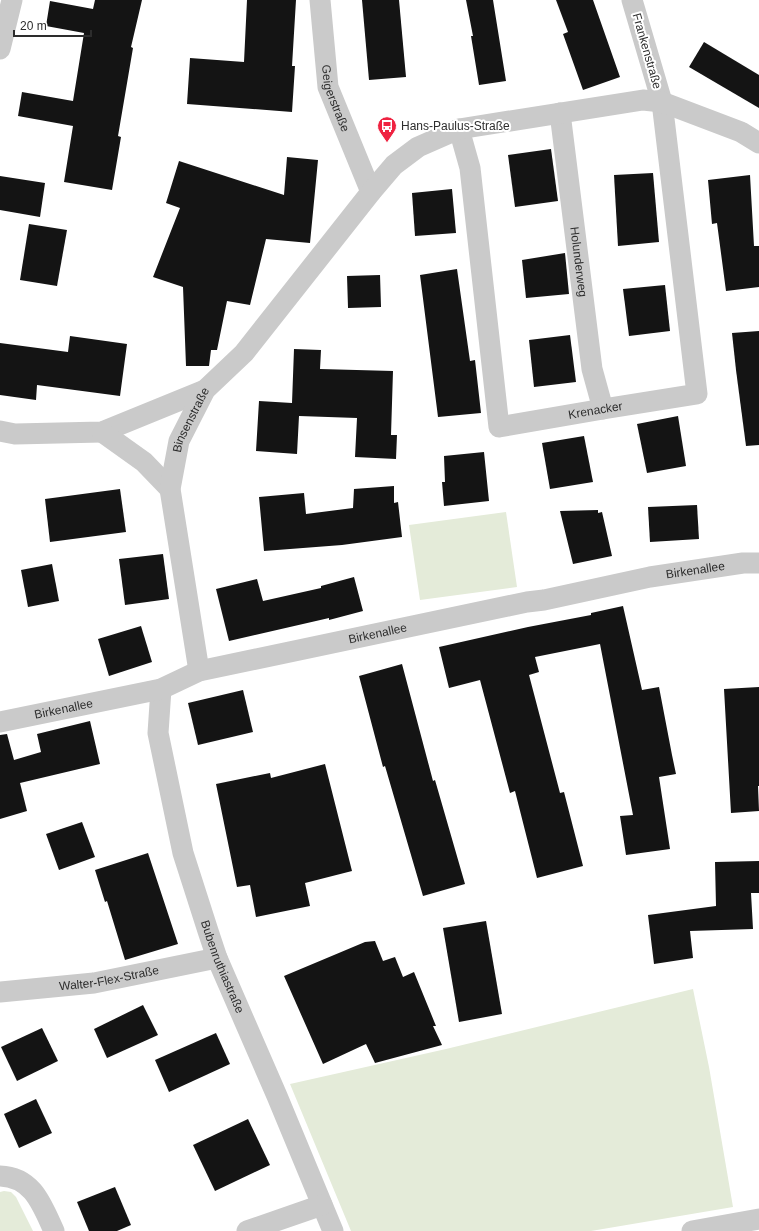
<svg xmlns="http://www.w3.org/2000/svg" width="759" height="1231" viewBox="0 0 759 1231" font-family="Helvetica,sans-serif">
	<rect width="100%" height="100%" fill="#fff"/>
	<g fill="#e4ebd9">
		<polygon points="506,512 517,587 420,600 409,525"/>
		<polygon points="693,989 709,1067 733,1207 591,1231 351,1231 290,1084 446,1049"/>
		<polygon points="4,1191 11,1192 16,1197 33,1231 0,1231 0,1192"/>
	</g>
	<g fill="#141414">
		<polygon points="95,0 142,0 131,47 133,48 118,136 121,137 112,190 64,182 73,126 18,116 22,92 73,101 84,33 46,26 50,1 93,9"/>
		<polygon points="247,0 296,0 292,66 295,66 292,112 187,104 190,58 244,62"/>
		<polygon points="362,0 399,0 406,77 369,80"/>
		<polygon points="466,0 493,0 506,81 479,85 471,36 473,36"/>
		<polygon points="556,0 593,0 620,77 583,90 563,34 568,32"/>
		<polygon points="704,42 759,75 759,108 689,67"/>
		<polygon points="551,149 558,201 515,207 508,155"/>
		<polygon points="287,157 318,160 310,243 266,239 250,305 227,301 217,350 211,350 209,366 186,366 183,287 153,277 180,208 166,203 179,161 284,195"/>
		<polygon points="653,173 659,242 618,246 614,175"/>
		<polygon points="750,175 754,246 759,246 759,287 726,291 717,223 712,224 708,180"/>
		<polygon points="0,176 45,183 40,217 0,210"/>
		<polygon points="452,189 456,233 415,236 412,193"/>
		<polygon points="29,224 67,230 57,286 20,280"/>
		<polygon points="565,253 569,294 526,298 522,260"/>
		<polygon points="457,269 470,361 475,360 481,413 438,417 420,275"/>
		<polygon points="380,275 381,307 348,308 347,276"/>
		<polygon points="665,285 670,331 629,336 623,289"/>
		<polygon points="759,331 759,445 746,446 736,370 732,333"/>
		<polygon points="570,335 576,382 534,387 529,340"/>
		<polygon points="70,336 127,344 120,396 37,385 36,400 0,395 0,343 68,352"/>
		<polygon points="294,349 321,350 320,369 393,371 391,435 397,435 396,459 355,457 357,418 299,416 297,454 256,451 259,401 292,403"/>
		<polygon points="678,416 686,466 647,473 637,424"/>
		<polygon points="584,436 593,482 550,489 542,443"/>
		<polygon points="484,452 489,501 444,506 442,482 445,482 444,456"/>
		<polygon points="394,486 394,503 398,502 402,537 342,545 264,551 259,497 304,493 306,514 353,508 354,489"/>
		<polygon points="120,489 126,532 50,542 45,499"/>
		<polygon points="697,505 699,539 650,542 648,507"/>
		<polygon points="598,510 598,513 602,512 612,556 573,564 560,511"/>
		<polygon points="163,554 169,599 125,605 119,559"/>
		<polygon points="52,564 59,601 28,607 21,570"/>
		<polygon points="354,577 363,611 329,620 329,618 229,641 216,589 257,579 263,601 321,588 321,586"/>
		<polygon points="623,606 642,690 659,687 672,755 676,774 659,777 670,849 626,855 620,816 633,815 600,644 535,657 539,672 529,675 560,793 564,792 583,866 537,878 515,791 510,793 480,680 449,688 439,647 528,627 591,615 591,613"/>
		<polygon points="141,626 152,662 109,676 98,639"/>
		<polygon points="402,664 433,781 435,780 465,884 423,896 385,766 383,767 359,676"/>
		<polygon points="759,687 759,786 758,786 759,811 731,813 724,689"/>
		<polygon points="243,690 253,732 198,745 188,703"/>
		<polygon points="90,721 100,764 20,783 27,811 0,819 0,735 7,734 14,760 41,752 37,734"/>
		<polygon points="325,764 352,871 305,883 310,906 256,917 250,885 237,887 216,784 270,773 271,778"/>
		<polygon points="82,822 95,857 59,870 46,834"/>
		<polygon points="148,853 178,944 125,960 107,901 105,902 95,870"/>
		<polygon points="759,861 759,893 751,893 753,929 690,931 693,958 654,964 648,915 716,906 715,862"/>
		<polygon points="486,921 502,1014 459,1022 443,928"/>
		<polygon points="375,941 383,961 395,957 403,977 414,972 436,1026 433,1026 442,1045 375,1063 366,1044 323,1064 284,976 365,942"/>
		<polygon points="143,1005 158,1035 107,1058 94,1029"/>
		<polygon points="42,1028 58,1061 17,1081 1,1047"/>
		<polygon points="216,1033 230,1064 169,1092 155,1060"/>
		<polygon points="36,1099 52,1133 19,1148 4,1114"/>
		<polygon points="248,1119 270,1165 215,1191 193,1145"/>
		<polygon points="115,1187 131,1225 117,1231 89,1231 77,1202"/>
	</g>
	<g fill="none" stroke-linecap="round" stroke-linejoin="round">
		<g stroke="#cacaca" stroke-width="21">
			<path id="s1" d="M320 0 328 87 371 192"/>
			<polyline points="0,49 12,0"/>
			<path id="s2" d="M560 113 592 369 603 409"/>
			<path id="s3" d="M459 129 470 168 499 427 603 409 697 394 662 102 632 0"/>
			<polyline points="0,431 15,434 102,432 205,390"/>
			<polyline points="102,432 144,462 170,489"/>
			<path id="s4" d="M199 671 170 489 179 441 205 390 244 353 371 192 394 165 418 147 459 129 643 100 662 102 741 132 759 143"/>
			<path id="s5" d="M161 689 158 733 183 853 208 931 217 958 277 1096 333 1231"/>
			<path id="s6" d="M0 722 161 689 199 671 527 602 544 600 650 577 743 563H759"/>
			<path id="s7" d="M0 992 94 983 217 958"/>
			<path d="M0 1176C33 1177 42 1205 54 1231"/>
			<polyline points="247,1231 322,1205"/>
			<polyline points="692,1231 759,1219"/>
		</g>
	</g>
	<defs>
		<g id="bus-pin" transform="scale(1)"><path d="M0 17L-7.5 6A9.5 9.5 0 1 1 7.5 6Z" fill="#ef2341" stroke="#fff"/><path d="M-5-6H5V4H4V6H2V4H-2V6H-4V4H-5ZM-3.5-4V0h7V-4ZM-3.5 1.2v1.5H-2V1.2ZM2 1.2v1.5H3.5V1.2Z" fill="#fff"/></g>
	</defs>
	<g fill-rule="evenodd">
		<use href="#bus-pin" x="387" y="126"/>
	</g>
	<g text-anchor="middle" stroke-width="4" stroke-linejoin="round" paint-order="stroke">
		<g font-size="12" fill="#2d2d2d" stroke="#fff">
			<text transform="translate(647 51) rotate(74)" y="4">Frankenstraße</text>
			<text dy="4" stroke="none"><textPath href="#s1" startOffset="100">Geigerstraße</textPath></text>
			<text dy="4" stroke="none"><textPath href="#s2" startOffset="150">Holunderweg</textPath></text>
			<text dy="4" stroke="none"><textPath href="#s3" startOffset="399">Krenacker</textPath></text>
			<text dy="4" stroke="none"><textPath href="#s4" startOffset="257">Binsenstraße</textPath></text>
			<text dy="4" stroke="none"><textPath href="#s6" startOffset="713">Birkenallee</textPath></text>
			<text dy="4" stroke="none"><textPath href="#s6" startOffset="389">Birkenallee</textPath></text>
			<text dy="4" stroke="none"><textPath href="#s6" startOffset="65">Birkenallee</textPath></text>
			<text dy="4" stroke="none"><textPath href="#s5" startOffset="287">Bubenruthiastraße</textPath></text>
			<text dy="4" stroke="none"><textPath href="#s7" startOffset="110">Walter-Flex-Straße</textPath></text>
		</g>
		<g font-size="12" fill="#2d2d2d" stroke="#fff" text-anchor="start">
			<text x="401" y="130">Hans-Paulus-Straße</text>
		</g>
	</g>
	<path d="M14 30v6h77v-6" fill="none" stroke="#2d2d2d" stroke-width="2"/>
	<text x="20" y="30" font-size="12" fill="#2d2d2d" stroke="#ffffff" stroke-width="3" paint-order="stroke">20 m</text>
</svg>
